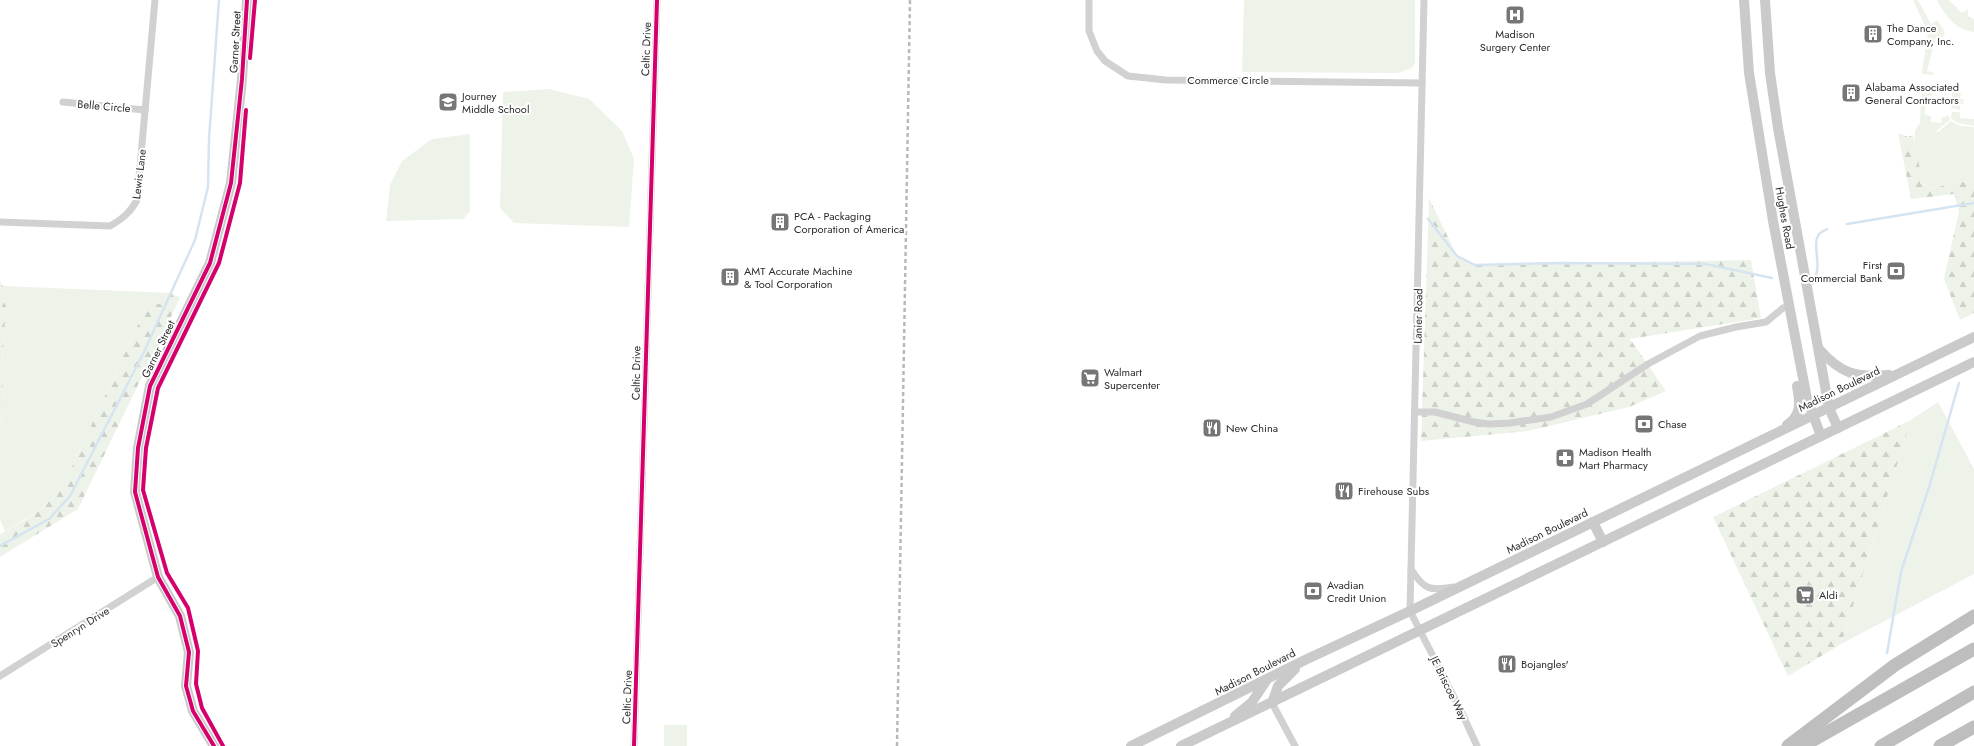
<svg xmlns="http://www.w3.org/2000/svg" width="1974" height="746" viewBox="0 0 1974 746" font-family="Jost,sans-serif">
	<defs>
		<pattern id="forest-firs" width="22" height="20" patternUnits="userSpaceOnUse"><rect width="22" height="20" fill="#eef3ea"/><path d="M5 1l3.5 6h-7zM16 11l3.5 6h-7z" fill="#ccd0c9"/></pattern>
	</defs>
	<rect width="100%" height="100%" fill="#fff"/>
	<g fill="#eef3ea">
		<polygon points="1244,0 1415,0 1415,62 1412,68 1398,73 1242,72"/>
		<path d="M1913 0H1918L1931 24 1937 20 1945 32 1943 37 1936 36 1927 71 1932 72 1934 75 1922 74V94L1932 93 1933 95 1925 97V115L1931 116V122L1941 123 1942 117 1949 116 1950 120 1936 131 1938 132 1951 121 1960 126 1974 127V184L1959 181 1932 189 1923 184 1921 180C1919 166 1908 133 1920 123L1922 71 1928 33Z"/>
		<path d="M1937 0H1949L1962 13 1968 9V16L1974 19V32C1956 30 1945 16 1937 0Z"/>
		<polygon points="550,89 589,99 622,131 634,159 629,227 514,223 500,208 503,92"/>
		<polygon points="1952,93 1961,93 1960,99 1964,99 1963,104 1960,104 1960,110 1951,108"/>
		<polygon points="1952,112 1960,112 1960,118 1974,119 1974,126 1958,123 1951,118"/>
		<polygon points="470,134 470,211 463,219 386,221 390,185 402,161 432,139"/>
		<path d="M3 286 172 293 163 305 149 301 65 482C47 508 31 516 5 531L0 520V429L4 393 1 376 6 306 2 298Z"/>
		<polygon points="1938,402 1974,469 1974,574 1841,644 1911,420"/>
		<rect x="664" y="725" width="23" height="21"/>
	</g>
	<g fill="url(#forest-firs)">
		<polygon points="1898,133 1908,137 1913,135 1923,184 1932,189 1959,181 1974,184 1974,313 1960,320 1944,279 1959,211 1954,194 1911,199"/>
		<polygon points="1429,198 1457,256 1475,265 1751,260 1761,318 1630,339 1666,391 1629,407 1528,431 1421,441"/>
		<polygon points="0,281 3,286 2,298 6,306 1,376 4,393 0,429"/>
		<path d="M172 293 180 298 78 509 0 557V534C29 518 46 510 65 482L149 301 163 305Z"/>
		<polygon points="1911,420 1841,644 1788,676 1713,517"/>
	</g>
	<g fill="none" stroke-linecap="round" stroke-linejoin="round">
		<g stroke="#d6e4f1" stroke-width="2.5">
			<polyline points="1428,219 1457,256 1475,265 1561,263 1706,264 1772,278"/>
			<polyline points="1847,224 1974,203"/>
			<path d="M1814 279C1823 266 1811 245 1819 234 1821 232 1825 230 1827 229"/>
			<polyline points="0,546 49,519 70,496 144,352 195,240 208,187 209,139 219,0"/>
			<polyline points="1887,653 1901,572 1930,484 1959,383"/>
		</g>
		<g stroke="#d1d1d1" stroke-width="7">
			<polyline points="1089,0 1089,31 1097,51 1105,61 1128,76 1166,80 1422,83"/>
			<polyline points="1424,0 1410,611 1461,711 1477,746"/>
			<polyline points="63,102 145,110"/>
			<path d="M0 222 110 226C122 219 130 213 137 200L155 0"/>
			<polyline points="1415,412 1435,412 1474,422 1489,424 1510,423 1551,417 1587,404 1648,364 1700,336 1736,327 1766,322 1783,308"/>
			<path d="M1411 569C1424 590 1430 591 1453 587"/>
			<polyline points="0,676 158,577"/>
			<polyline points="1272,703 1295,746"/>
			<polyline points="634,746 657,0"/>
		</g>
		<g stroke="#cacaca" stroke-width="10">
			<polyline points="1744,0 1749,73 1773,221 1807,399 1821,436"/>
			<polyline points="1765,0 1770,73 1778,128 1829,408 1838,428"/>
			<path d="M1819 349C1841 374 1856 378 1889 375"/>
			<path d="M1787 425C1802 415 1800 402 1797 386"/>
			<polyline points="1593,522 1603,542"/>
			<polyline points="1272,703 1278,686 1295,669"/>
			<polyline points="1235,716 1252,702 1266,681"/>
			<polyline points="214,746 193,711 186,686 189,652 180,616 158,577 135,492 138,448 150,386 210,263 231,183 242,79 247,0"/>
			<polyline points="1131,746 1305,660 1410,611 1974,337"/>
			<polyline points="1181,746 1974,362"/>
		</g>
		<g stroke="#bebebe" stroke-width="13">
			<polyline points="1788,746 1895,665 1974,616"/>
			<polyline points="1803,746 1974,649"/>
			<polyline points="1881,746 1974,692"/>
			<polyline points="1940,746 1974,727"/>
		</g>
		<polyline stroke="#b8b8b8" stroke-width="2.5" stroke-dasharray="4 3" stroke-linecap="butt" points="897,746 910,0"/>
		<g stroke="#fff" stroke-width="6">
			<g id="cycleway">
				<polyline points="250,58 255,0"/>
				<polyline points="214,746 193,711 186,686 189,652 180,616 158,577 135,492 138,448 150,386 210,263 231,183 242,79 247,0"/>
				<polyline points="223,746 202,708 196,684 198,651 188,608 167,573 143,490 146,448 158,388 219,263 240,183 246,110"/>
				<polyline points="634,746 657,0"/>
			</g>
		</g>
		<use href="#cycleway" stroke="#d6006c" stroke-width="4"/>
	</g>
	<defs>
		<g id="hospital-square" transform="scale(1)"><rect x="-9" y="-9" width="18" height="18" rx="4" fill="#767676" stroke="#fff"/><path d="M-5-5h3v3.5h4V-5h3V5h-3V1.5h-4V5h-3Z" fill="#fff"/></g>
		<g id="building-square" transform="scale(1)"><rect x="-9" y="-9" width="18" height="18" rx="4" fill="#767676" stroke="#fff"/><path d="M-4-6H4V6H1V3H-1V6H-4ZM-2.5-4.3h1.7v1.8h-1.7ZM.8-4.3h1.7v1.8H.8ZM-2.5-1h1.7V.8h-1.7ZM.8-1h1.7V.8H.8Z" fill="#fff"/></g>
		<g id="school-square" transform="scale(1)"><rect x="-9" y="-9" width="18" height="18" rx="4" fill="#767676" stroke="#fff"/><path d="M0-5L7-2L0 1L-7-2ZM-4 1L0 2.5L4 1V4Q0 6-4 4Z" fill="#fff"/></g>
		<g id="bank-square" transform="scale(1)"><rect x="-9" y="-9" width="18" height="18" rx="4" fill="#767676" stroke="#fff"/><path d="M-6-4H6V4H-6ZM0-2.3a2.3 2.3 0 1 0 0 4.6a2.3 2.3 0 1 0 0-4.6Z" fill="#fff"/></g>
		<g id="supermarket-square" transform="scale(1)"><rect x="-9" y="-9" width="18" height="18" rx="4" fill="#767676" stroke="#fff"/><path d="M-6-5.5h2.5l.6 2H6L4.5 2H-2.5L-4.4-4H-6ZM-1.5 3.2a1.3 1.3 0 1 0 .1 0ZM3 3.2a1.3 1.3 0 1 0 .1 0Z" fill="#fff"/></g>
		<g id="restaurant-square" transform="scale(1)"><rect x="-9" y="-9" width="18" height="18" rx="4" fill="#767676" stroke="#fff"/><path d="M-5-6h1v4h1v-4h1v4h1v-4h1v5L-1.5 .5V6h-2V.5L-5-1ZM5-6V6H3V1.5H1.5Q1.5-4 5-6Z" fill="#fff"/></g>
		<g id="pharmacy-square" transform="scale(1)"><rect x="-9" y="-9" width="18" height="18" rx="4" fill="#767676" stroke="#fff"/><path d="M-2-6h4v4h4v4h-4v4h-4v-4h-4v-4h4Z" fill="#fff"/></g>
	</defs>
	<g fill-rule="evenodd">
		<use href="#hospital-square" x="1515" y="15"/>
		<use href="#building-square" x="1873" y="34"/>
		<use href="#building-square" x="1851" y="93"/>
		<use href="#school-square" x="448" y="102"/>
		<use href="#building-square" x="780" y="222"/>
		<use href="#bank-square" x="1896" y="271"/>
		<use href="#building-square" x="730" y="277"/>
		<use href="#supermarket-square" x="1090" y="378"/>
		<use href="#bank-square" x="1644" y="424"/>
		<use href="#restaurant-square" x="1212" y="428"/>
		<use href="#pharmacy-square" x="1565" y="458"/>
		<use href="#restaurant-square" x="1344" y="491"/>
		<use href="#bank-square" x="1313" y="591"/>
		<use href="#supermarket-square" x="1805" y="595"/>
		<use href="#restaurant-square" x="1507" y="664"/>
	</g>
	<g text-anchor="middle" stroke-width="4" stroke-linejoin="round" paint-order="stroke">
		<g font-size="11" fill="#2c2c2c" stroke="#fff" text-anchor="start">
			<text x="1887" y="32">The Dance<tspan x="1887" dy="13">Company, Inc.</tspan></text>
			<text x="1515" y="38" text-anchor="middle">Madison<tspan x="1515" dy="13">Surgery Center</tspan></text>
			<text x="1865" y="91">Alabama Associated<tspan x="1865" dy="13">General Contractors</tspan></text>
			<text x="462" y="100">Journey<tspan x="462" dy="13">Middle School</tspan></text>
			<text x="794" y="220">PCA - Packaging<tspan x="794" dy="13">Corporation of America</tspan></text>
			<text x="1882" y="269" text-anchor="end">First<tspan x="1882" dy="13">Commercial Bank</tspan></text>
			<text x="744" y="275">AMT Accurate Machine<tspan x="744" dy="13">&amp; Tool Corporation</tspan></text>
			<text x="1104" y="376">Walmart<tspan x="1104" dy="13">Supercenter</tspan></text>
			<text x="1658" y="428">Chase</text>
			<text x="1226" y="432">New China</text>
			<text x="1579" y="456">Madison Health<tspan x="1579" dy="13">Mart Pharmacy</tspan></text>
			<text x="1358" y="495">Firehouse Subs</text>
			<text x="1327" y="589">Avadian<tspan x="1327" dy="13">Credit Union</tspan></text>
			<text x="1819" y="599">Aldi</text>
			<text x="1521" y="668">Bojangles'</text>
		</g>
		<g font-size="11" fill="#2c2c2c" stroke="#fff">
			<text transform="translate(235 42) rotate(-87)" y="4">Garner Street</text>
			<text transform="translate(646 49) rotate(-88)" y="4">Celtic Drive</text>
			<text x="1228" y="84">Commerce Circle</text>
			<text transform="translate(104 106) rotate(5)" y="4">Belle Circle</text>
			<text transform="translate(139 174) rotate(-83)" y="4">Lewis Lane</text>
			<text transform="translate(1785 218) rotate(80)" y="4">Hughes Road</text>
			<text transform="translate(1418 316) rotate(-89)" y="4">Lanier Road</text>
			<text transform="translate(158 349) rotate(-64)" y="4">Garner Street</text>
			<text transform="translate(636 373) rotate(-89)" y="4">Celtic Drive</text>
			<text transform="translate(1839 389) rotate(-26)" y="4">Madison Boulevard</text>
			<text transform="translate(1547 531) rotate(-26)" y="4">Madison Boulevard</text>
			<text transform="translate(80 627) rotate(-32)" y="4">Spenryn Drive</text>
			<text transform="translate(1255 672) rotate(-27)" y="4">Madison Boulevard</text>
			<text transform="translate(1449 688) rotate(64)" y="4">JE Briscoe Way</text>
			<text transform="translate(627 697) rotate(-88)" y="4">Celtic Drive</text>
		</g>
	</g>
</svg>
